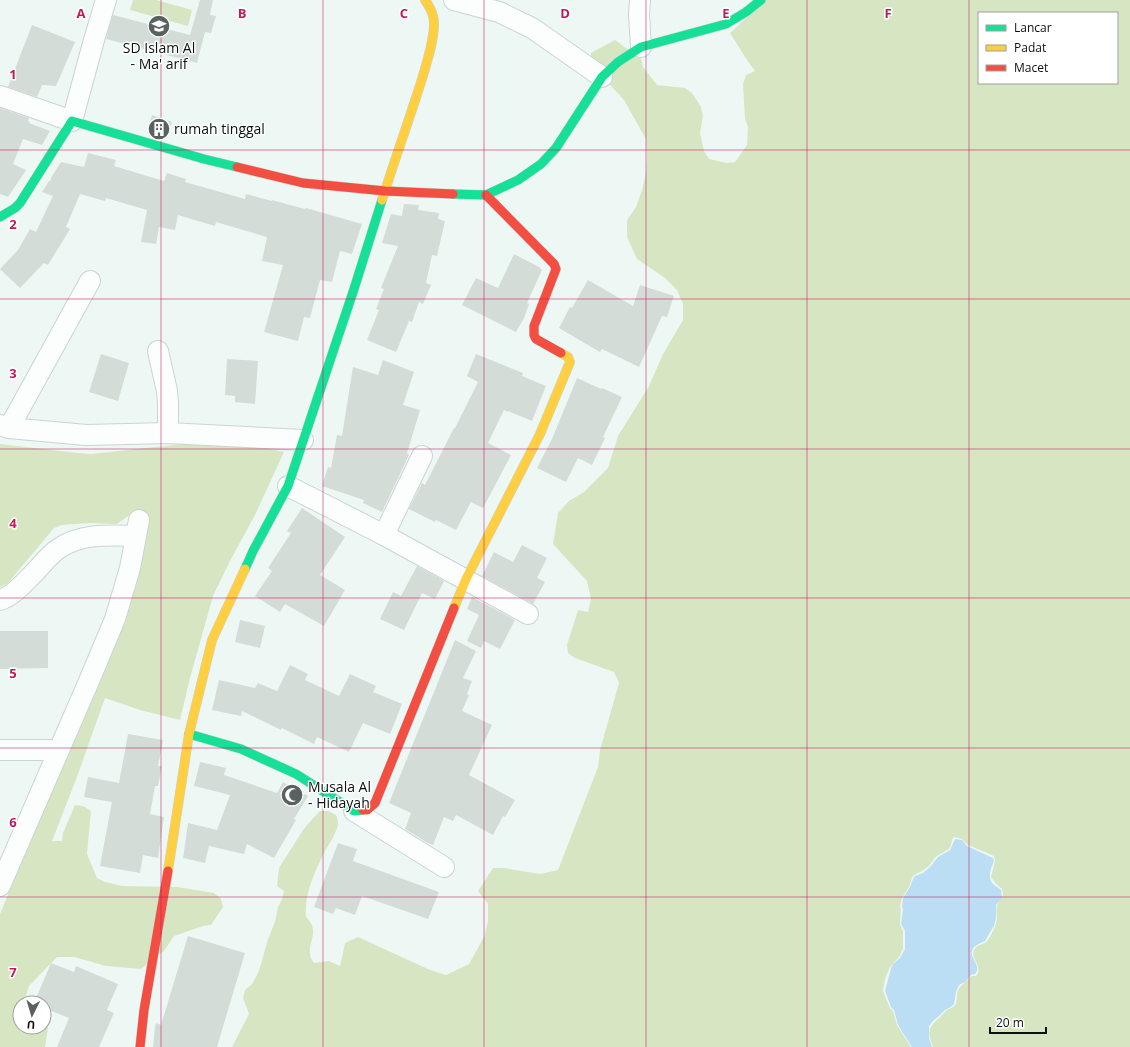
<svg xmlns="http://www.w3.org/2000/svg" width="1130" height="1047" viewBox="0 0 1130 1047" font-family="'Open Sans',sans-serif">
	<rect width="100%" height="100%" fill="#edf8f5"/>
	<g fill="#d7e6c2" fill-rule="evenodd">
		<polygon points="133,0 156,0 192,10 188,26 130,10"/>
		<path d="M766 0H1130V1047H933C927 1031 928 1028 940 1017 943 1015 944 1012 947 1010 950 1008 953 1008 955 1005 958 1000 956 995 958 990 961 985 967 981 971 976H976C984 967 970 960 974 950 977 944 984 945 987 941 991 936 997 924 997 918 997 914 996 910 997 906 1000 897 1005 900 1002 889L996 884 991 877 995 861 994 856 968 845 962 839 954 837 952 840 951 845 949 849 937 856 934 859 929 866 922 871 914 875 912 878 909 887 902 898 900 906 901 910 900 924 903 931V949L899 957 890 967 885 979 883 991 890 1008 893 1011 897 1025 911 1047H232L249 1014 243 998 245 990 252 984 259 971 268 939 275 922 278 907 282 899 284 891 277 886 279 868 303 830 308 824 320 811H328L336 815C337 818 338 821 338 824 336 835 328 845 323 855 314 874 304 895 306 917 320 931 309 938 310 954 310 957 312 960 314 963L329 961 340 966 345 943 358 937 430 970 446 975 469 964 484 937 488 921V904L478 891 493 868H504L540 874 558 870 598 767 600 750 619 683 614 672 575 658 568 653 567 645 578 610 588 612 591 599 587 581 553 544 558 513 569 501 584 492 608 468 618 436 649 386 663 354 683 320V304L677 290 665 278 637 259 627 237V220L636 207 642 190 646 173 647 156 646 139 624 100 612 87 591 61V53L615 40 641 59 643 67 657 85 685 88 692 93 701 107 703 116 700 133 704 151 709 159 727 163 735 162 747 145 748 127 745 119 743 84 746 75 755 71 747 60 730 33ZM979 13H1117V83H979Z"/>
		<polygon points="192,443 263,447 284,452 255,515 231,559 213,596 190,678 180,720 140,710 105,698 77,777 52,841 62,841 63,833 75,805 83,806 91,811 87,854 97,878 105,882 122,886 177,887 214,893 221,899 223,907 211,925 203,926 174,936 164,951 141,969 106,966 74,957 57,957 29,986 24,1003 20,1003 20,1027 44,1027 44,1023 48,1028 45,1047 0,1047 0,914 136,587 148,515 140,513 131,514 117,524 90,523 62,525 54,528 8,583 0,587 0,444 78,453 91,454"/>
	</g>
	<path fill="#bcdef4" d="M955 839 962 840 967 846 993 858 994 861C991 868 987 877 993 884 995 886 998 887 1001 890L1002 898 996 905V918L994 926 992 929 985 941C956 952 985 963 975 974L971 975 965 982 959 985 956 992 954 1004 951 1007 945 1010 940 1015 933 1021 929 1026V1038L932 1047H912L898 1025 894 1010 891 1007 885 991 891 968 893 964 900 958 905 949V931L901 924 903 910 902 906 903 898 910 887 913 879 915 876 923 873 930 867 938 857 950 850Z"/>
	<g fill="#d4dcd8">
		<polygon points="200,0 213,0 210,15 216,16 211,33 205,32 197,63 106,39 113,15 190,35"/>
		<polygon points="32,25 75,42 56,86 42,85 37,97 8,87"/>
		<polygon points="0,108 29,118 28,121 30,122 29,123 50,131 42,145 23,139 13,164 26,170 8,197 0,194"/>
		<polygon points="152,115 172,122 167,135 148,130"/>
		<polygon points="88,153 116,160 114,166 164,181 167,173 186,179 185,182 245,199 246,194 272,201 272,200 305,209 306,208 362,224 352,254 340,251 332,282 320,280 310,318 304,317 298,341 264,332 283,265 262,261 267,237 216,222 215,226 178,215 175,230 159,227 156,244 141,242 147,210 106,198 105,201 80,194 66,227 70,229 48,265 44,263 20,288 0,269 18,250 30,229 36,232 53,196 42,192 49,181 50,181 52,176 61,162 84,167"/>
		<polygon points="404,204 419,205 418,210 439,213 438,219 445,221 437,256 432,255 426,283 431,285 423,304 419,302 412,322 409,321 396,352 367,340 379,310 376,309 384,289 381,288 398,246 382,243 391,214 402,216"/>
		<polygon points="514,254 539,267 542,270 527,303 529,304 524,318 516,332 462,305 476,278 498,288"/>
		<polygon points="588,280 633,306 640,285 674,296 667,317 662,316 639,367 602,349 600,352 559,328 570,307 572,308"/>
		<polygon points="101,354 129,363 118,401 89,392"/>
		<polygon points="476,354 523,373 522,376 546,386 532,421 508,411 508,412 504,410 488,443 511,455 483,508 471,502 456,530 436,520 435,522 409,509 422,483 425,485 454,428 455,428 478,382 467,376"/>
		<polygon points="227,359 258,361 255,404 235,402 235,396 225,395"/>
		<polygon points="383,360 414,372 403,405 420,410 407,453 409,455 382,512 363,503 364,500 322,486 328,467 331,468 337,435 342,436 353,367 378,375"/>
		<polygon points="577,378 601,389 602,388 622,397 603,437 605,438 592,465 578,458 566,482 537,468 552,439"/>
		<polygon points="302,508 345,537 320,575 345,590 324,626 285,604 280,612 255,596 272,571 268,568 291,533 287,531"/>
		<polygon points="522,545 547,558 537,578 545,582 533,604 482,576 494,552 513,562"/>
		<polygon points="417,566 444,581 435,599 422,593 404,630 380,619 393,592 401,596"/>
		<polygon points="472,597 515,620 500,649 484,641 481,648 467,641 479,615 467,609"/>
		<polygon points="240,620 265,626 260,648 235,642"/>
		<polygon points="0,631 48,631 48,668 0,669"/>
		<polygon points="455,640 476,651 463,678 472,681 467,694 469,695 462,711 492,725 469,775 515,800 505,817 503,816 493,835 456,815 453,821 444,817 433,845 426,842 405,829 411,813 389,803"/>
		<polygon points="290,665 308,674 305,680 339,696 350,674 376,686 373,692 402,704 390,734 363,723 349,752 317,737 314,744 282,728 281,730 242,711 241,716 212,710 219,680 255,688 258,683 277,691"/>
		<polygon points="128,734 163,740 158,766 162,766 158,786 155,786 150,814 164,817 158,858 143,855 140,873 100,866 112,802 84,797 88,777 119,783"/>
		<polygon points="200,762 226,768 224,775 277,793 283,782 308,796 294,819 296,820 274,858 247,844 244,854 209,846 205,863 183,858 188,823 217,830 230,795 194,786"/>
		<polygon points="338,843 357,849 353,861 439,892 428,919 362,896 355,915 336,908 333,914 314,907"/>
		<polygon points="188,936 245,953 217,1047 153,1047 155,1027 156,1023 161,1025"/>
		<polygon points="51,963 74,972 76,966 118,984 107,1010 114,1013 99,1047 57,1047 69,1018 44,1008 44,1003 34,1003"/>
	</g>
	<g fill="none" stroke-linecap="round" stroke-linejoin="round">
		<g stroke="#ccd4d2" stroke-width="22">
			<g id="street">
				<polyline points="454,0 499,12 532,28 602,77"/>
				<polyline points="640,0 639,14 641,47"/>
				<polyline points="0,96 72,121 94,40 106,0"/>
				<polyline points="158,351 167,391 168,403 168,433"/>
				<polyline points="0,425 9,428 86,435 168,433 303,440"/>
				<polyline points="9,428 90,281"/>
				<polyline points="288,486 384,535 528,614"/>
				<polyline points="384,535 422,456"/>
				<path d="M0 600C14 595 23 584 34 573 41 566 49 555 58 549 80 533 110 535 136 536"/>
				<polyline points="0,750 59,750"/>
				<polyline points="354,811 444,867"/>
				<polyline points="0,886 89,681 115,619 130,568 139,520"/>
			</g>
		</g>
		<g stroke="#ccd4d2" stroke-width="10">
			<g id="fast">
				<polyline points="453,194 486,195 518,180 541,164 556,148 602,77 618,62 641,47 726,24 746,12 761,0"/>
				<polyline points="0,217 15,208 20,203 72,121 204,159 237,167"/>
				<polyline points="245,569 253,551 288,486 354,289 382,200"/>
				<polyline points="189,734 241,749 296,774 354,811 363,810"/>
			</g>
		</g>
		<g stroke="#ccd4d2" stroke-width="10">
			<g id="slow">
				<path d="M382 200C395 159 409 120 422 79 427 61 434 42 434 23 434 14 430 7 425 0"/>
				<polyline points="454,608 466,579 540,434 570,362 568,357 561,353"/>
				<polyline points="168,871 189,734 212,640 245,569"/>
			</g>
		</g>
		<g stroke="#ccd4d2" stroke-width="10">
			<g id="jam">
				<polyline points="237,167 303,183 385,191 453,194"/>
				<polyline points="486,195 554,264 556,269 534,326 534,335 536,339 561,353"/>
				<polyline points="363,810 367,810 375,803 454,608"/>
				<polyline points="140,1047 144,1010 168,871"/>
			</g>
		</g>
		<use href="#street" stroke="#fcfefe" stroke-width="20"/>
		<use href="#fast" stroke="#16e098" stroke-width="9"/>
		<use href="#slow" stroke="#ffcf43" stroke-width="9"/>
		<use href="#jam" stroke="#f24e42" stroke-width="9"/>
	</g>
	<path fill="none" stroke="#c2185b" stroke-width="1" stroke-opacity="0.55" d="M161 0V1047M323 0V1047M484 0V1047M646 0V1047M807 0V1047M969 0V1047M0 150H1130M0 299H1130M0 449H1130M0 598H1130M0 748H1130M0 897H1130"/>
	<defs>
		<g id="school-disc" transform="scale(1.15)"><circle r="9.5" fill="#596260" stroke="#fff"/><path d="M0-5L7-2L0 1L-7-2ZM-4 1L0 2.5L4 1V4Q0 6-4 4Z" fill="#fff"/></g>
		<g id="building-disc" transform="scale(1.15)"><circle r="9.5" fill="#596260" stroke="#fff"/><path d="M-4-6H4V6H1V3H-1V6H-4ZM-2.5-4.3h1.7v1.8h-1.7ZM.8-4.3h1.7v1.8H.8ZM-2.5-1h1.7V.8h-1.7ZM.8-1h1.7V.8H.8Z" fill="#fff"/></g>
		<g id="mosque-disc" transform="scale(1.15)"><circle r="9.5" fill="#596260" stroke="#fff"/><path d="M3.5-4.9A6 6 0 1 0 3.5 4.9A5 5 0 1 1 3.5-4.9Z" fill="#fff"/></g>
	</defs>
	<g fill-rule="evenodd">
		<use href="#school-disc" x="159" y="26"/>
		<use href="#building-disc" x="159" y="129"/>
		<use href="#mosque-disc" x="292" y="795"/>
	</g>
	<g text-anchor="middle" stroke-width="3" stroke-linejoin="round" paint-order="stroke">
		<g font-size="14" fill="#0a110f" stroke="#fff" text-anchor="start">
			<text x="159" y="53" text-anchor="middle">SD Islam Al<tspan x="159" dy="16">- Ma' arif</tspan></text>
			<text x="174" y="134">rumah tinggal</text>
			<text x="308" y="792">Musala Al<tspan x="308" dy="16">- Hidayah</tspan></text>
		</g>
	</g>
	<g font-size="13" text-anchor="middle" font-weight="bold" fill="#c2185b" stroke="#fff" stroke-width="3" stroke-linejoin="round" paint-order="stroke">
		<text x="81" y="18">A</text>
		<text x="242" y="18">B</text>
		<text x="404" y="18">C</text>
		<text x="565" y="18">D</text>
		<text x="726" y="18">E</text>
		<text x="888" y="18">F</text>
		<text x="13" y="79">1</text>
		<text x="13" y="229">2</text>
		<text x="13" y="378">3</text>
		<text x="13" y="528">4</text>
		<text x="13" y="678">5</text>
		<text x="13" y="827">6</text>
		<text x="13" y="977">7</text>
	</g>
	<rect x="978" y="12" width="140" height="72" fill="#ffffff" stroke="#9da09f"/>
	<rect x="986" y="25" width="20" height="6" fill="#16e098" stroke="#9da09f"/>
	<text x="1014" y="32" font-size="12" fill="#0a110f">Lancar</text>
	<rect x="986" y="45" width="20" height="6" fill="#ffcf43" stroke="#9da09f"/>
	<text x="1014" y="52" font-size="12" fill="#0a110f">Padat</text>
	<rect x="986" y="65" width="20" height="6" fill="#f24e42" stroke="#9da09f"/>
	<text x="1014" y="72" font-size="12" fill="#0a110f">Macet</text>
	<g transform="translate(32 1015) rotate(185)"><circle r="19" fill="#ffffff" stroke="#9da09f"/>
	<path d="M0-3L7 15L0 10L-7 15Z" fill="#596260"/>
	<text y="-6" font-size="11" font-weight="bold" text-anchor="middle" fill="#0a110f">U</text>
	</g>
	<path d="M990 1027v6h56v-6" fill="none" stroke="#0a110f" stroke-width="2"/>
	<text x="996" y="1027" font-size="12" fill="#0a110f" stroke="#ffffff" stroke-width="3" paint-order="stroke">20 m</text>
</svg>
